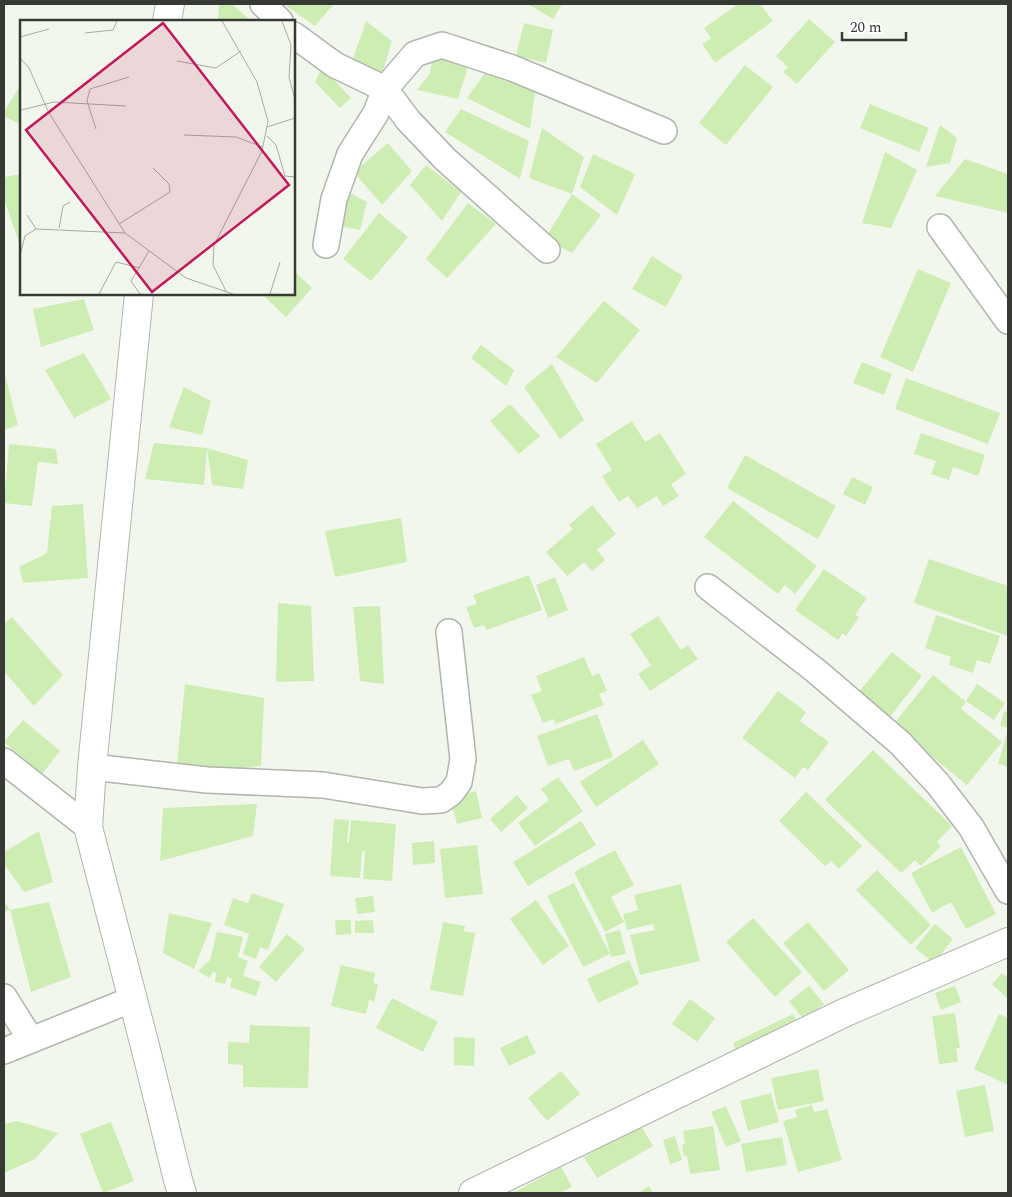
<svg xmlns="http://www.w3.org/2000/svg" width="1012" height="1197" viewBox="0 0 1012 1197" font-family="Spectral,serif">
	<rect width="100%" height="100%" fill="#f2f7ee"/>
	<g fill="#ceedb3">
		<polygon points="219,4 232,4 251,21 218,21"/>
		<polygon points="284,4 334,4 315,26"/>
		<polygon points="528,4 562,4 553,19"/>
		<polygon points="738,4 760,4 773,21 715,63 702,44 711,38 704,28"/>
		<polygon points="809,19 835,42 797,84 783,72 788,67 776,56"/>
		<polygon points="366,21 392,41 381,77 353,59"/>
		<polygon points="524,23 553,30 546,63 516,56"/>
		<polygon points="435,50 470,60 458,99 417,90 429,75"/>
		<polygon points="745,65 773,87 726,145 699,123"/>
		<polygon points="322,67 351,98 340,108 315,82"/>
		<polygon points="485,73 535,92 530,129 467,98"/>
		<polygon points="21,84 21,125 4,116 4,112"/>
		<polygon points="870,104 929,128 919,152 860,128"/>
		<polygon points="461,109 529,141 520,179 445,132"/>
		<polygon points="940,125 957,138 950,163 926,167"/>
		<polygon points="542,128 584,157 572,194 529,178"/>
		<polygon points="388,143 412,171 382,205 354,172"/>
		<polygon points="885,152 917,170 891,228 862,223"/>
		<polygon points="593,154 635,174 617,215 580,187"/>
		<polygon points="965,159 1008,174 1008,213 935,196"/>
		<polygon points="426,165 461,192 442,221 410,185"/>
		<polygon points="21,174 21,248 4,199 4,177"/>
		<polygon points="346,191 367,202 360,230 335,225"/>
		<polygon points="572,194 601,215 572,253 545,239"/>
		<polygon points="468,203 496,224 447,278 426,259"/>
		<polygon points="379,213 408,237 371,281 343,259"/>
		<polygon points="652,256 683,276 666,307 632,289"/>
		<polygon points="918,269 951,283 913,372 880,357"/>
		<polygon points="294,271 312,288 286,317 262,294 294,294"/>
		<polygon points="84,299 94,330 41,347 33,309"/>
		<polygon points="604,301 640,330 597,383 556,357"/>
		<polygon points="481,345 514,370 506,386 471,358"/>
		<polygon points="84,353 111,399 74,418 45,370"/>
		<polygon points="862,362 892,374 884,395 853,383"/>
		<polygon points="552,364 584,420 560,439 524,387"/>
		<polygon points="4,371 18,425 4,430"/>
		<polygon points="906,378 1000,413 988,444 895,409"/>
		<polygon points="184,387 211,401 202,435 169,427"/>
		<polygon points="510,404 540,436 519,454 490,421"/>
		<polygon points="632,421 645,442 660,433 686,474 671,484 679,496 663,506 657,496 637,508 628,496 619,502 602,476 612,470 596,444"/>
		<polygon points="921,433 985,455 978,476 953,467 949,480 931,474 936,461 914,454"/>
		<polygon points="154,443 207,448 248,460 243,489 212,485 207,448 204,485 145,479"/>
		<polygon points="9,444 56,449 58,464 38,462 32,506 4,503"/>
		<polygon points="745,455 836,506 818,539 727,488"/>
		<polygon points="852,477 873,487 865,505 843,494"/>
		<polygon points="733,501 817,566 795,594 785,585 778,594 704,537"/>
		<polygon points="83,504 88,578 23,583 19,567 47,553 52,506"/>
		<polygon points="592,505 616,534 597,550 605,560 592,571 584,562 567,576 546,552 573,529 569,525"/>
		<polygon points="401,518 407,562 335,577 325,531"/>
		<polygon points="929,559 1008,586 1008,636 914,603"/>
		<polygon points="824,569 867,598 855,615 859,617 846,636 843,633 838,640 795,610"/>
		<polygon points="529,575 542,610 486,630 484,625 474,628 466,607 477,604 473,595"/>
		<polygon points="555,577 568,610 548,618 536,585"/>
		<polygon points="278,603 311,606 314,681 276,682"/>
		<polygon points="380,606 384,684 360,681 353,607"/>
		<polygon points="936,615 1000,636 990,664 977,660 973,673 949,665 951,657 925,648"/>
		<polygon points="658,616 681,650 688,645 698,659 650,691 638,674 651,665 630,634"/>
		<polygon points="12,617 63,675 34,706 4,671 4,624"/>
		<polygon points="892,652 922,676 888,719 857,694"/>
		<polygon points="584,657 592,676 599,673 607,691 599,694 604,705 556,724 553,719 543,723 531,695 542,691 536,676"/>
		<polygon points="933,675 966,702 961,709 1002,742 967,785 893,725"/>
		<polygon points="185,684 264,698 261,766 176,775"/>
		<polygon points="977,684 1005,703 994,720 966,701"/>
		<polygon points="778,691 806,712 800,721 829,742 808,770 803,767 795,778 742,738"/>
		<polygon points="1004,711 1008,713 1008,728 1000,726"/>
		<polygon points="597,714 613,757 574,771 569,759 548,766 537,736"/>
		<polygon points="23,720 60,751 42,774 4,742"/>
		<polygon points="1008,729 1008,767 998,764"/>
		<polygon points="643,740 659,764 596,807 580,782"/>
		<polygon points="873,750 952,826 937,842 941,846 921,866 915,860 901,873 825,800"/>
		<polygon points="558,777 583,811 535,846 518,823 549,800 541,789"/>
		<polygon points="476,791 482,818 457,824 450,797"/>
		<polygon points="806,792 862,846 839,869 831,861 825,866 779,821"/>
		<polygon points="517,795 528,808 501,832 490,819"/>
		<polygon points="257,804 253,836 160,861 163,808"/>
		<polygon points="334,819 349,820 347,842 349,843 351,820 396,824 392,881 363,879 365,851 362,851 360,878 330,876"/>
		<polygon points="581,821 596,845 528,886 513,862"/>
		<polygon points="39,831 53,882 24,892 4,864 4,852"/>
		<polygon points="434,841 435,863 413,865 412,843"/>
		<polygon points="477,845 483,894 445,898 440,849"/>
		<polygon points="961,847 996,914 966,929 951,902 932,913 911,873"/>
		<polygon points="615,850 634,885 611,897 624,922 605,932 574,872"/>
		<polygon points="877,870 931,925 911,945 856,890"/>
		<polygon points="574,883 610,954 583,967 547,896"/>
		<polygon points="681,884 700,961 640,975 630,935 655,930 653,924 627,930 623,914 638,910 634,895"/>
		<polygon points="252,893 284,904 268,950 260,947 256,959 243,954 249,934 224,925 233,898 248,903"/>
		<polygon points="373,896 375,912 357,914 355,898"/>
		<polygon points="536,900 569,946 543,965 510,919"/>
		<polygon points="4,901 10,910 49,902 71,977 31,992 10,910 4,912"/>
		<polygon points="169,913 212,923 194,969 163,953"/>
		<polygon points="753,918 802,972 775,997 726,942"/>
		<polygon points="335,920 351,920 351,934 336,935"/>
		<polygon points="373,920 374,933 355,933 355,921"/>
		<polygon points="443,922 465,926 464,931 475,933 463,996 430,990"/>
		<polygon points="808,922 849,970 824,991 783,943"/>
		<polygon points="935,924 953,939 934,963 915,948"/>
		<polygon points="620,930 626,954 611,957 605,934"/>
		<polygon points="217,932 243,937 238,957 248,961 243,976 261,982 256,996 230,987 232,978 227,977 225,984 215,982 216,973 213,972 209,978 198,971 210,960"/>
		<polygon points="287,934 305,949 276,982 259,967"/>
		<polygon points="629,960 639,984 598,1003 587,979"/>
		<polygon points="341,965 375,973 373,983 378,984 374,1002 369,1000 366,1014 331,1006"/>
		<polygon points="1002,973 1008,978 1008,999 992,984"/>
		<polygon points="809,986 824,1004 804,1020 789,1001"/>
		<polygon points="955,986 961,1002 941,1010 935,993"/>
		<polygon points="392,998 438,1022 423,1052 376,1028"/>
		<polygon points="690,999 715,1018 697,1042 672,1024"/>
		<polygon points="955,1013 960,1048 956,1048 958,1062 939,1064 932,1016"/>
		<polygon points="793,1014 801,1030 740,1059 733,1043"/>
		<polygon points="999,1014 1008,1018 1008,1085 974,1069"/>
		<polygon points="250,1025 310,1027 308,1088 243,1087 243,1065 228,1064 228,1042 249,1043"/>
		<polygon points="527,1035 536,1053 509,1066 500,1048"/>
		<polygon points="454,1037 475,1038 474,1066 454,1065"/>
		<polygon points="818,1069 824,1101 778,1110 771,1078"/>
		<polygon points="561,1071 580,1094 547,1121 528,1098"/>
		<polygon points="985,1085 994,1131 965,1137 956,1091"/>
		<polygon points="771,1093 779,1122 748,1131 740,1101"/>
		<polygon points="812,1105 814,1112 827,1109 842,1160 798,1172 783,1121 797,1117 795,1110"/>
		<polygon points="726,1106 741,1141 726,1147 711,1112"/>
		<polygon points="17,1121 58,1133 35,1159 4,1173 4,1124"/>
		<polygon points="111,1122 134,1181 103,1193 80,1134"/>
		<polygon points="640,1124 653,1146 597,1178 584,1157"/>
		<polygon points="713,1126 720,1170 690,1174 687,1156 684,1156 682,1145 685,1144 683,1131"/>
		<polygon points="675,1136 682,1160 670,1164 663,1140"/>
		<polygon points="782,1137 787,1165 746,1172 741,1144"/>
		<polygon points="561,1167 572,1187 560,1193 513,1193"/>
		<polygon points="649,1186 653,1193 638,1193"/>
	</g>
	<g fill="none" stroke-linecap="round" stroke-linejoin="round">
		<g stroke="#b1b5ad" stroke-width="28">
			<g id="street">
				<polyline points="263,4 280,21"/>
				<polyline points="294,35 335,65 385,89 408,120 445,159 547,250"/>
				<polyline points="940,227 1008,321"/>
				<polyline points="326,245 334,199 350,154 376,113 385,89 415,54 442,45 512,68 664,131"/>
				<polyline points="708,587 816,671 900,743 938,784 971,827 1008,891"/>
				<polyline points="4,761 88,827"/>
				<polyline points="92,767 207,780 323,785 422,801 441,800 451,793 459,782 463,759 449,632"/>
				<polyline points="4,997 31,1040"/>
				<polyline points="4,1051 133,999"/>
			</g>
		</g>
		<g stroke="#b1b5ad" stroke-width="30">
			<g id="secondary">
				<polyline points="167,21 170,4"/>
				<polyline points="139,294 92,767 88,827 146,1050 178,1180 182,1193"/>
				<polyline points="473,1193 846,1012 1008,942"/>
			</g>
		</g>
		<use href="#street" stroke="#fff" stroke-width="25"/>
		<use href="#secondary" stroke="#fff" stroke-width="28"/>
	</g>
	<g transform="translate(20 20)">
		<rect width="275" height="275" fill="#f2f7ee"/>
		<path fill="none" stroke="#a7aba4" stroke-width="1" d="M202 1 237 62 248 101 242 131 194 225 193 245 206 271M262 1 271 25 269 57 275 80M65 13 93 10 97 1M0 17 29 9M0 38 9 48 29 93 105 213 166 258 213 274M157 41 196 48 221 31M1 90 34 82 106 86M247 107 275 98M76 109 67 81 70 69 109 57M164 115 216 117 243 127M247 116 256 125 265 156 275 157M7 195 16 209M99 204 150 172 149 164 133 148M39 208 43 186 50 182M0 235 5 216 16 209 105 213M79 274 96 242 120 248M120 274 111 261 129 231M250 274 260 242"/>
		<path fill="#c2185b" fill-opacity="0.15" stroke="#c2185b" stroke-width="2.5" d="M143 3 269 165 132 272 6 110Z"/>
		<rect width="275" height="275" fill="none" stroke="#373935" stroke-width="2.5"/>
	</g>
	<rect width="1012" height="1197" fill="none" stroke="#373935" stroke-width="10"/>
	<path d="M842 32v8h64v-8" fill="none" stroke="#373935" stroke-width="2.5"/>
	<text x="850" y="32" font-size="15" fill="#373935" stroke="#ffffff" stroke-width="4" paint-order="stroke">20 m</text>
</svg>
